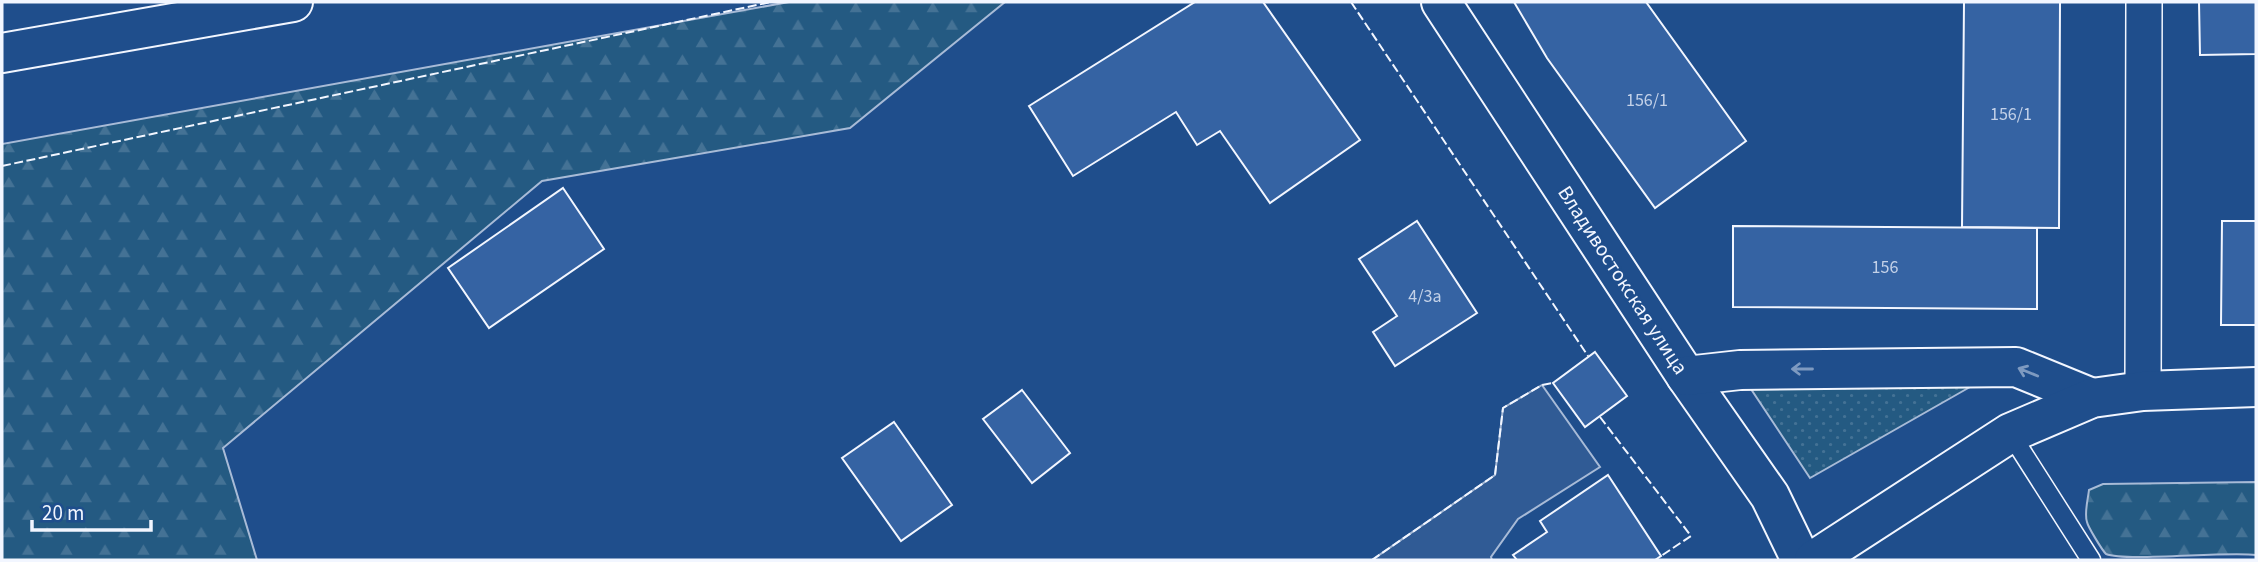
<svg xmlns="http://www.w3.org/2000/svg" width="2258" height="562" viewBox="0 0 2258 562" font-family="'Source Sans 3',sans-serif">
	<defs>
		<pattern id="grass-dots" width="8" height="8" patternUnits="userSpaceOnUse" patternTransform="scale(1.75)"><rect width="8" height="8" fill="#245a82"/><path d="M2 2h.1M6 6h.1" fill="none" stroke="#447295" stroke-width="1.8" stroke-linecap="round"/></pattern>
		<pattern id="forest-firs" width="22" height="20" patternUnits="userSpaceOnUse" patternTransform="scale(1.75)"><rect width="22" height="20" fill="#245a82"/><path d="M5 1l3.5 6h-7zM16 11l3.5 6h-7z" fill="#447295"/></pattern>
	</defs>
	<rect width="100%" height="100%" fill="#1f4e8c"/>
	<polygon fill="url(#grass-dots)" stroke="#a8bbd7" stroke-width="2" points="1743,377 1977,383 1810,478"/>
	<g fill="url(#forest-firs)" stroke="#a8bbd7" stroke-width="2">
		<polygon points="789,2 1005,2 850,128 542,181 223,448 257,560 2,560 2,144"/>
		<path d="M2256 482V555C2226 551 2126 562 2106 554 2102 550 2088 527 2087 522 2084 513 2088 499 2089 490L2103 484Z"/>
	</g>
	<polygon fill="#305b95" stroke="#a8bbd7" stroke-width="2" points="1542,385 1600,467 1518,519 1491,557 1492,560 1372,560 1495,475 1503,408"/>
	<g fill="#3563a3" stroke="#f2f6ff" stroke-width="2">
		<polygon points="1195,2 1263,2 1360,140 1270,203 1220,131 1197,145 1176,112 1073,176 1029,106"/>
		<polygon points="1514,2 1646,2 1746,141 1655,208 1547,58"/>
		<polygon points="1964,2 2060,2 2059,228 1962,227"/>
		<polygon points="2199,2 2256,2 2256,54 2200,55"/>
		<polygon points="563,188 604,249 489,328 448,268"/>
		<polygon points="1417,221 1477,313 1395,366 1373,332 1397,316 1359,259"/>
		<polygon points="2222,221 2256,221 2256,325 2221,325"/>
		<polygon points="1733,226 2037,228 2037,309 1733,307"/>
		<polygon points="1595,352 1627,396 1585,427 1553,383"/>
		<polygon points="1022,390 1070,453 1032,483 983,419"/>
		<polygon points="894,422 952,505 901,541 842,458"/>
		<polygon points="1608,475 1661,556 1655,560 1517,560 1513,555 1547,532 1540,521"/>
	</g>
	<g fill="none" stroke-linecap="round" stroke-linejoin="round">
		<g stroke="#f2f6ff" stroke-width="21">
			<polyline id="lane" points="2010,433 2091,560"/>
		</g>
		<g stroke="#f2f6ff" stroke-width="38">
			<polyline id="street" points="2143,391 2144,2"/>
		</g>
		<g stroke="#f2f6ff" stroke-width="42">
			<g id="secondary">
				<polyline points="1441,2 1686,376 1770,496 1801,560"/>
				<polyline points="2,53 293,2"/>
				<polyline points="1686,376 1740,370 2016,367 2092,398"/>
				<polyline points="1814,560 2010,433 2092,398 2143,391 2256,387"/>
			</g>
		</g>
		<use href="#lane" stroke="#1f4e8c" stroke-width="18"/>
		<use href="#street" stroke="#1f4e8c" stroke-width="35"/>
		<use href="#secondary" stroke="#1f4e8c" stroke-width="38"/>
		<g stroke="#f2f6ff" stroke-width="2" stroke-dasharray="9 3.5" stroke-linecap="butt">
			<polyline points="1351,2 1588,356"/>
			<polyline points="2,166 771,2"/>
			<polyline points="1600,417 1691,536 1661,556"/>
			<polyline points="1372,560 1495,475 1503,408 1542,385 1553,383"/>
		</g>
	</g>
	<defs><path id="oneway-shaft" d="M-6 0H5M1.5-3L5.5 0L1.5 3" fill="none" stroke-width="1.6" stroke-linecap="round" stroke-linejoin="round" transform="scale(1.75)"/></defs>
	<g stroke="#7e9ac0">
		<use href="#oneway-shaft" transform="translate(1802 369) rotate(180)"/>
		<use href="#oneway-shaft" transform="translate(2028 372) rotate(-158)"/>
	</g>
	<g text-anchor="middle" stroke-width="5" stroke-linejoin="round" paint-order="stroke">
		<g font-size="18" fill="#c3d1e8">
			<text x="1647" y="106">156/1</text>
			<text x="2011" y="120">156/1</text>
			<text x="1885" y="273">156</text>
			<text x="1425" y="302">4/3а</text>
		</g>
		<g font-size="21" fill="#f2f6ff" stroke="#1f4e8c">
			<text transform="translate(1623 280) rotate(57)" y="7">Владивостокская улица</text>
		</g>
	</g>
	<rect width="2258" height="562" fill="none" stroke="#f2f6ff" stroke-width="7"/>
	<path d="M32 520v10h119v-10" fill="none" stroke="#f2f6ff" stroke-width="3.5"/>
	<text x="42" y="520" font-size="21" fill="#f2f6ff" stroke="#1f4e8c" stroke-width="5" paint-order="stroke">20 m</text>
</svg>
